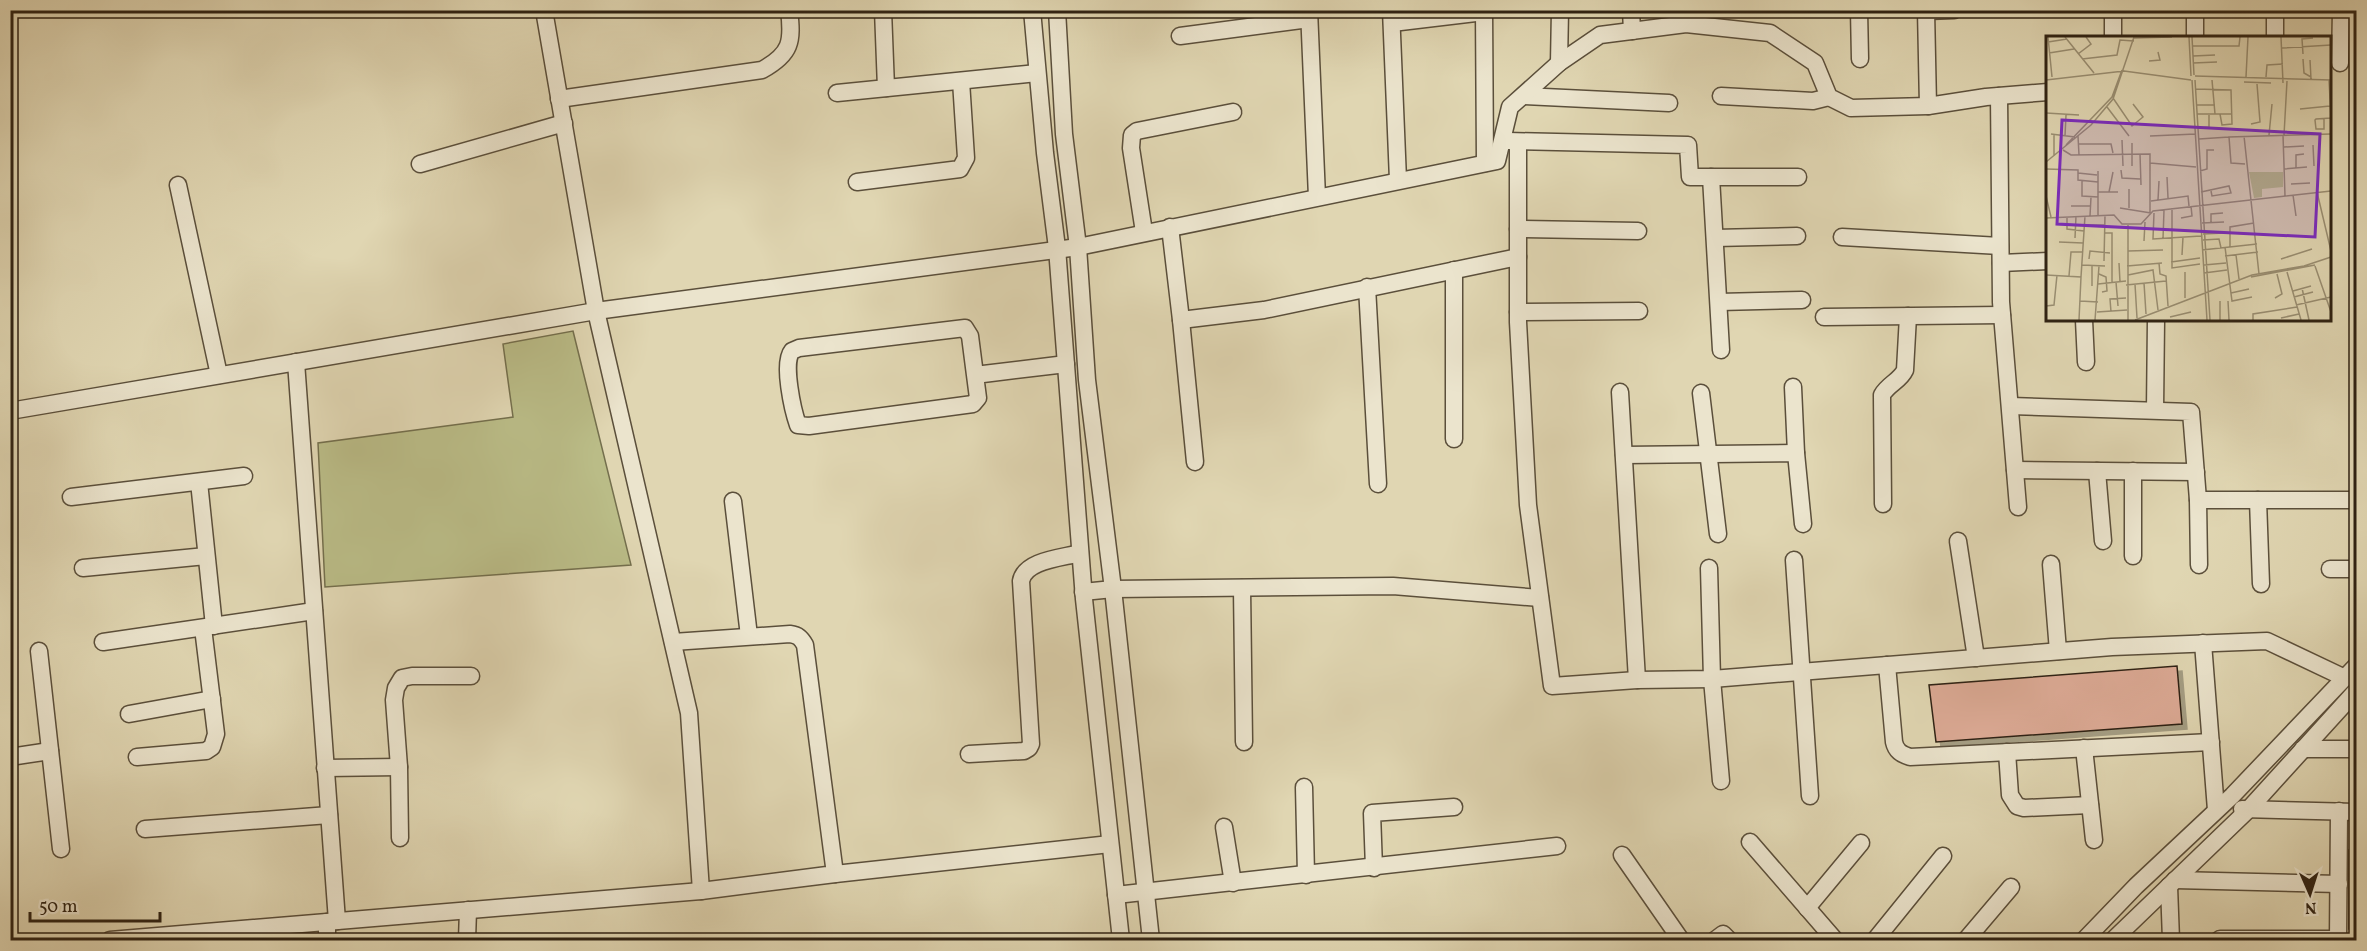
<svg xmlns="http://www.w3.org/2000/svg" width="2367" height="951" viewBox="0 0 2367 951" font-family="Vollkorn,serif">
	<defs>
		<filter id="shadow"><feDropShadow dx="5" dy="5" stdDeviation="0" flood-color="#0004"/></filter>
	</defs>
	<rect width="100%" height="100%" fill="#e0d6b2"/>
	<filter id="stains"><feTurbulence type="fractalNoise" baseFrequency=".00333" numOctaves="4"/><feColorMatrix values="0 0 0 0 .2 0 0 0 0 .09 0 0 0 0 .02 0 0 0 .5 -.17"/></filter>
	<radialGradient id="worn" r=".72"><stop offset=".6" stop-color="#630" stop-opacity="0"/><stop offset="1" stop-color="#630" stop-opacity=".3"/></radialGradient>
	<polygon fill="#babc87" stroke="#746f4d" stroke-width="1.5" points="573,331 631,565 325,587 318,443 513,417 503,344"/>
	<g fill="#dba994" stroke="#2f2213" stroke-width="1.5" filter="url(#shadow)">
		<polygon points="2177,666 2182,724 1936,742 1929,685"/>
		<rect x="2349" y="850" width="7" height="79"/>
	</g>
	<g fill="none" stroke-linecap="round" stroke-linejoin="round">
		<g stroke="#5b4f3b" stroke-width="19">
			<g id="minor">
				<polyline points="544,10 596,311 689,713 701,891"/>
				<polyline points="883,10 886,88"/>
				<polyline points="1032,10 1045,153 1057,248 1084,599 1121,940"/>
				<polyline points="1057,10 1064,134 1078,247 1087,380 1113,589 1151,940"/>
				<polyline points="1309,10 1317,197"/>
				<polyline points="1391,10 1398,180"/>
				<polyline points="1484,10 1485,163"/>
				<polyline points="1631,10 1632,31"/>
				<polyline points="1859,10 1860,59"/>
				<polyline points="1926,10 1928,106"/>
				<polyline points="2195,10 2195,38"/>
				<polyline points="2275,10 2275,38"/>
				<polyline points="1926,11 1954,10"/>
				<polyline points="1392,23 1484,12"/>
				<polyline points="1180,36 1309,19"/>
				<polyline points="2113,38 2113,10"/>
				<polyline points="1559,63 1560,10"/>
				<polyline points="2340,63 2341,10"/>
				<polyline points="837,93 1037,73"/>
				<polyline points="1523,96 1669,103"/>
				<polyline points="1721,96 1813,101 1829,97"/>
				<polyline points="1999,96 2001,302 2018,507"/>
				<path d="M559 99 762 70C791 54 793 42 789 10"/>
				<polyline points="1508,141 1688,145 1690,177 1798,177"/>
				<polyline points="1518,142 1518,322 1528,505 1552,686 1637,680 1712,679 2112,647 2267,641 2345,678"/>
				<polyline points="420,164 564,123"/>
				<polyline points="1711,177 1721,350"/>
				<polyline points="857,182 960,169 966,158 961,81"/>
				<polyline points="178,185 219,375"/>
				<polyline points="1170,227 1181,320 1264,310 1518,257"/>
				<polyline points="1518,229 1638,231"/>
				<polyline points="1144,232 1131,148 1132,135 1137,131 1233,112"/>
				<polyline points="1842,237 2000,246"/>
				<polyline points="1715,238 1797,236"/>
				<polyline points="2001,263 2048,261"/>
				<polyline points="1367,287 1378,484"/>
				<polyline points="1719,302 1802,300"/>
				<polyline points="1518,312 1639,311"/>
				<polyline points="1824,317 2002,315"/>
				<polyline points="1181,320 1195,462"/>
				<polyline points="2084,320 2086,362"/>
				<polyline points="296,362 337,921"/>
				<path d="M975 375 970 336 965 328 799 348 792 351C782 363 793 411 798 425L809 426 973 404 978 398 975 375 1066 364"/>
				<polyline points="1793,387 1796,453"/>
				<polyline points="1620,392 1637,680"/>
				<polyline points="1701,393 1718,534"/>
				<polyline points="2011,406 2191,412 2198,500 2356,500"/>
				<polyline points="2155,410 2156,320"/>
				<polyline points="10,411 596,311 1078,247 1497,161 1510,107 1559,63 1600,35 1686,24 1770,33 1815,63 1829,97 1851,108 1928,106 1986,97 2048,92"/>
				<polyline points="1454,439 1454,270"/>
				<polyline points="1624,455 1796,453 1803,524"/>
				<polyline points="2015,470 2196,472"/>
				<polyline points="2097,471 2103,541"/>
				<polyline points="2133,471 2133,556"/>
				<polyline points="199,482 214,626"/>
				<polyline points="71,497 244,476"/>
				<polyline points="2198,500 2199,565"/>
				<polyline points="2258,500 2261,584"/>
				<polyline points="733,501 749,636"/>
				<path d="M1883 504 1882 395C1888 384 1900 381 1905 370L1908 316"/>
				<polyline points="1958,541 1976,658"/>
				<polyline points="1794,560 1810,796"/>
				<polyline points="2051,564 2058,651"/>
				<polyline points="83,568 206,556"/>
				<polyline points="1709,568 1712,679 1721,781"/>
				<polyline points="2330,569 2356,569"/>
				<polyline points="1242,588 1244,742"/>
				<polyline points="1083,592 1113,589 1393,586 1540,598"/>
				<polyline points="103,642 314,611"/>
				<polyline points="2203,643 2216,810"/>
				<polyline points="39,651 61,849"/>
				<path d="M1887 665 1894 742C1896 751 1901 754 1910 757L2211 742"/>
				<polyline points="129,714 212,699"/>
				<polyline points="2084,748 2094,840"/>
				<polyline points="2303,749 2356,749"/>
				<polyline points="2007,752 2010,795 2017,806 2024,808 2090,805"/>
				<path d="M969 754 1024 751 1029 748 1031 744 1021 581C1025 560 1062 558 1080 553"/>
				<polyline points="10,757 50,751"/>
				<polyline points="137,757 206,751 212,747 216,734 203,628"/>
				<polyline points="325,768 399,767"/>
				<polyline points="1304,787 1306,875"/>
				<polyline points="2242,809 2356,812"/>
				<polyline points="1224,827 1233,883"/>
				<polyline points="145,829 329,815"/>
				<polyline points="400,838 399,767 394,700 396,688 402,678 412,676 471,676"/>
				<polyline points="1750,842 1835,940"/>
				<polyline points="1622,855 1681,940"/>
				<polyline points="1374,868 1372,813 1454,807"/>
				<polyline points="835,874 1110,844"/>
				<polyline points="2175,880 2339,884"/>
				<polyline points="2169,886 2171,940"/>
				<polyline points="1116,895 1557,846"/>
				<polyline points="1807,908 1861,843"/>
				<polyline points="327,922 327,940"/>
				<polyline points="2220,939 2338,939"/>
				<path d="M110 940 701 891 835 874 805 645C801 638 798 635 790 634L673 642"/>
				<polyline points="467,940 468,910"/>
				<polyline points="1715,940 1723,934 1729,940"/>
				<polyline points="1875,940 1943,856"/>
				<polyline points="1966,940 2011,887"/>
				<polyline points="2084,940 2136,886 2232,796 2356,666"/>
				<polyline points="2113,940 2248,810 2356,691"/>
				<polyline points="2338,940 2339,811"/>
			</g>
		</g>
		<use href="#minor" stroke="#ebe4cd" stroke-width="16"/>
	</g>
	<g transform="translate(2046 36)">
		<rect width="285" height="285" fill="#e0d6b2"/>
		<path d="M203 136H237V151L216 153V161L208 162Z" fill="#babc87"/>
		<path fill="none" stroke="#998e72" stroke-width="1.5" d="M2 1 6 41M19 1 48 37M143 1 145 40M146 1 148 39M235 1 237 47M88 2 126 1M2 6 21 3M146 10H193L194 1M236 12 285 9M3 17 28 13M32 18 45 8 40 1M257 18 256 3 267 2M147 20 169 19M36 23 71 19 74 4 88 5M257 23 258 37 265 41M264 24 265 43M103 25 114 24 112 16M147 27 171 26M149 40 285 44M200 41 202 1M220 41 221 29 237 28M0 44 78 35 145 44M146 44 161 284M149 44 164 284M166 44 169 78M283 44 285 82M198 46 225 47M149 53 185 54 186 88 176 89 174 78M67 62 86 90 97 81 87 68M150 69H169M61 71 83 100M254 73 284 70M0 77 33 79M151 78H185M278 83V93H270L269 84 270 83 285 82M205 88 214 86 211 48M152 92 163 91V79M5 98 29 101M223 99 226 68M237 99 239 160M238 99 241 45M19 100 20 79M32 100 33 119M104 100 150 98M198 100 213 238M153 103 183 101M76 104 77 130M86 107V130M32 108H65L67 117M20 109 66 61 76 34M267 109 268 130M238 111 258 110M17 114 25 119 104 118V177M94 118 95 149M8 120V98M0 126 45 89 67 63 88 1M104 127 150 131M199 128 185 127 183 101 285 98M250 132V119L258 118M0 133 32 134V144L52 146M238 133 261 131M75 134 76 142 94 143M154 135 161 133V114H168M32 137 51 139M121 141 122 162M36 144V160L52 161M245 148 264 147M83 153V172M52 156H72M63 156 67 136M155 156 183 150 185 157 166 160 165 155M271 156 285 215M247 159 250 180M0 160 5 181M112 164 113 145M105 165 142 160 143 170M25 170H45M74 172 105 177M126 172V232L154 228M108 177 107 203 155 200M52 179V135M44 180 45 161M21 181V193L38 195M0 182 68 179 76 188H95L107 175 285 155M135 182 146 180 145 170M156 187 178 186M165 187V178L177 177M39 189H59M59 197H66V246M157 198 178 197M29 202 30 180M117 203 118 174M157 204 173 203 175 212M98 205 99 186M13 206 37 207M179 211 186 265 206 261M184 211V191L208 187M156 214 211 208M82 215 117 214M136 219 137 201M190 219 193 243M179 220 212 216M43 223 44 215 64 217M235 223 266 213M58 225 59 179M125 226 154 222M73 227 74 246M113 227 114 238 120 240 122 270M36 229 59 230M158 229 180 227M81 230 116 227M269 230 285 276M139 236V262M241 236 255 284M158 237 181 234M53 238 60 241 61 255 56 256M0 239 35 241 33 284M82 239 107 234 112 274M23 240 25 216H37M35 241 39 180M205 241 269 229M70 246 72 270M98 247 100 278M52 248 80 245M89 248 91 282M80 249 120 245M46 250V229M256 252 263 284M247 255 265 250M185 257 203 253M248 261 267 256M229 262 236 258 231 238M34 265 52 266M174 265V284M182 265 183 284M250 269 285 261M0 270 8 269 11 239M51 276 81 274M65 276 64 263 80 262M124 281 145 276M235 282 253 278M49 284 53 230M82 284V189M89 284 206 239 258 230 285 221M207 284V278L251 271"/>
		<path fill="#7b2cbf" fill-opacity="0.15" stroke="#7b2cbf" stroke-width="3" d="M16 84 274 98 269 201 11 188Z"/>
		<rect width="285" height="285" fill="none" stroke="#2f2213" stroke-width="3"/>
	</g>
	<rect width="2367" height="951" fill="none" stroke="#e0d6b2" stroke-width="36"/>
	<rect x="12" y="12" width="2343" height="927" fill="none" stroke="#2f2213" stroke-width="3"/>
	<rect x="18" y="18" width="2331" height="915" fill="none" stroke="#2f2213" stroke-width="1.5"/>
	<g transform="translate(2310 894) rotate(177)" stroke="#ebe4cd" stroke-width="4.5" paint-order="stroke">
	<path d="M0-4.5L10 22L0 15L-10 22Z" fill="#2f2213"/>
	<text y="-9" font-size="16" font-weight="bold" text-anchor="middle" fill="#2f2213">N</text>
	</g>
	<path d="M30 912v9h130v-9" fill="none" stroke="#2f2213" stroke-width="3"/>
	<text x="39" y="912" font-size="18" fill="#2f2213" stroke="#ebe4cd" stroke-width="4.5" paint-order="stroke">50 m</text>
	<rect width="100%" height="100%" filter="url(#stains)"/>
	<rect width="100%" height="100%" fill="url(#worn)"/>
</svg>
